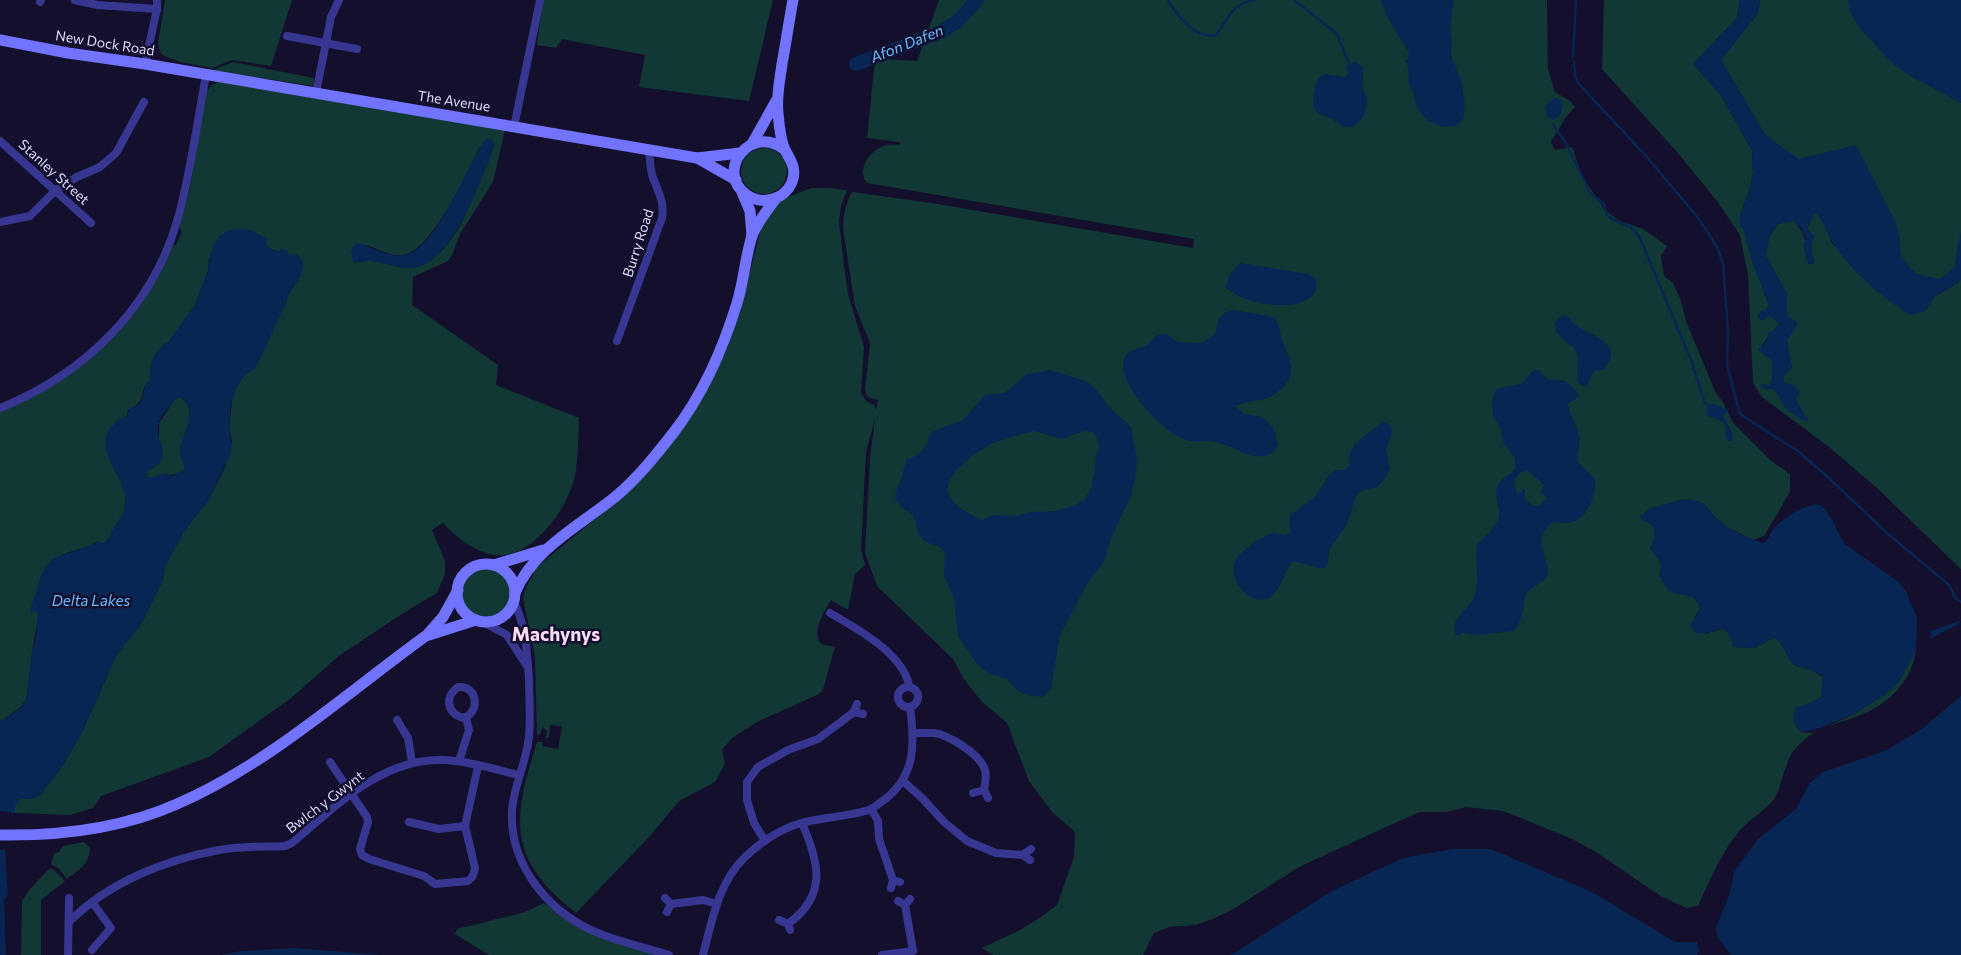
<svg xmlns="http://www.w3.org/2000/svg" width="1961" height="955" viewBox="0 0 1961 955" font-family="Commissioner,sans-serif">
	<rect width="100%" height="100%" fill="#130f2d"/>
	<g fill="#113835" fill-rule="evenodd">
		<polygon points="165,0 292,0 271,66 232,60 212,68 180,62 164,56 161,53 158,44"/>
		<polygon points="543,0 773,0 749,101 639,87 645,55 562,39 556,48 537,45"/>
		<path d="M939 0H1547L1548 69 1555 92 1570 101 1575 107 1566 117 1551 142 1555 150 1572 147 1582 176 1605 210 1620 221 1643 229 1667 246 1661 256 1664 276 1673 283 1680 298 1686 321 1715 391 1724 404 1733 423 1770 460 1790 474V492L1764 536 1753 540 1729 528 1718 520 1710 511 1684 499 1649 509 1641 519 1651 524 1655 528 1654 538 1661 565 1660 577 1686 594C1693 596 1699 601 1700 609L1694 618 1705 634 1722 629 1728 632 1734 647 1754 648 1773 638 1778 639 1791 661 1796 666 1810 669 1823 677 1821 698 1803 706 1800 732 1814 733 1854 714 1884 695 1898 683 1916 650C1912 680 1891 702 1863 714 1847 721 1829 724 1814 733 1802 740 1791 751 1787 764 1782 775 1781 789 1774 799 1765 811 1753 817 1743 827 1722 850 1711 878 1698 906L1687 908 1662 897 1596 852 1572 839 1503 811 1466 807 1446 812H1419L1299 867 1235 908 1213 919 1195 925 1169 927 1154 933 1143 955H993L982 948 1020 930 1041 917 1057 905 1074 857 1075 832 1052 812 1029 781 1007 723 981 701 964 679 953 659 877 586 865 553 870 458 875 419 866 452 861 550 865 565 855 574 848 610 831 600C824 613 811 630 821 644L835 647 823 689 819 694 757 722 732 738 722 750 725 764 715 782 679 801 650 836 576 913C507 859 512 820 537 742H543L542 746 558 749 562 726 550 725 549 738H546L547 731 543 727 539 736 537 735 535 657 523 598 526 587 534 573 532 571 615 503 709 386 727 349 740 311 761 228 771 210 783 199 811 188H829L847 190 841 206 839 221 842 249 848 294 864 347 861 393 866 401 874 405 876 410 878 400 868 397 865 390 870 343 855 306 843 228C843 215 846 203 852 192L938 204 1193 248 1194 239 867 183C855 169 872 147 888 145 891 144 896 145 900 145L899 142 867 138 875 59 917 61Z"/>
		<path d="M1604 0H1740L1737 18 1693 64 1720 94 1752 150 1753 173 1749 192 1740 214 1751 258 1769 305 1766 310 1779 324 1761 346 1772 361V380L1770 385 1763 388 1773 389 1781 396 1785 407 1808 422 1784 383V375L1792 368 1787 341V294L1766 256 1769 237 1778 224 1793 221C1807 233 1806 246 1808 264L1814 263 1811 247 1814 236 1807 228 1815 212 1820 216 1833 245 1925 311 1934 297 1959 282C1939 279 1906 280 1901 255 1899 248 1900 241 1899 235L1765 135 1721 60 1758 13 1760 0H1961V569L1878 489 1829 447 1762 397 1753 383 1748 276 1740 235 1716 200 1677 152 1602 69Z"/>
		<polygon points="233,62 314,78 313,86 213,70"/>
		<path d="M218 82 505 130 493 182 460 234 452 255 448 261 413 277 412 305 498 365 496 385 579 418C578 436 579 466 573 483 565 510 536 551 505 555 481 558 458 539 443 523L432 530 445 561V574L437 593 408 610 340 655 291 698 209 757 101 796 93 808 70 815 15 813V803L18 799H29L39 796 62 767 82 732 116 656 142 622 163 580 165 567 177 544 184 531 208 501 226 465 232 441 229 428 233 393 286 303 287 297 301 275 292 256 270 249 266 243 209 258 208 271 195 305 170 340 161 347 155 355 151 365 150 380C137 390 150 400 128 410L127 416 106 446C112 469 133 490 123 516 121 520 116 524 114 528 110 536 110 539 103 544L98 541C87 548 75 550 64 554 40 565 35 587 35 611L38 613V618L32 652 27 696 22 706 0 722V411C15 404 31 398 45 390 88 366 127 328 152 286 160 273 166 259 173 245H176L182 231 179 228 190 187 206 92 212 85ZM480 146C477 164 475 182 471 200 465 222 441 262 417 267 401 271 385 261 368 261 362 261 358 263 353 262L366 245C378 249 391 257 403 255 430 253 469 171 480 146Z"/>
		<circle cx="764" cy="171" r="23"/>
		<path d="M179 397C186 400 188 405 190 412L184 470C170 478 164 475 148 478L146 475 148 471 159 464V423L175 399Z"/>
		<circle cx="486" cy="594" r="25"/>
		<path d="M84 842 90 848C90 863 78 871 67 879L59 869 51 864 54 854 59 852 63 846Z"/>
		<polygon points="52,868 65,881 41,900 41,955 21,955 22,901 30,889 48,870"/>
		<polygon points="544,903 579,928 660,955 489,955 455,934 457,929 525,912"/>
	</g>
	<g fill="#082653" fill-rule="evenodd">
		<polygon points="1381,0 1454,0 1450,28 1452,41 1451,51 1452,59 1462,82 1465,107 1463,119 1459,123 1455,126 1443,127 1428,121 1424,117 1417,108 1414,95 1408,83 1409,74 1407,64 1404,60 1407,60 1409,53 1386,15"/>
		<path d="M1740 0H1760L1758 13 1721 60 1765 135 1799 159 1856 145 1895 221 1899 235 1901 256 1908 266 1918 275 1940 279 1954 268 1961 231V280L1934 297 1925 311 1910 315C1881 296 1855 275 1835 246 1827 236 1825 221 1815 213L1807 228 1814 236 1811 247 1814 263 1808 264 1803 244 1806 239 1801 228 1793 221 1778 224 1769 237 1766 256 1787 294V315L1798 323 1787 341 1792 368 1784 375V383L1792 384 1800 392 1796 400 1809 422C1802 420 1789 413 1784 406 1780 399 1779 395 1773 389L1763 388 1760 386 1762 384 1770 385 1772 380V361L1758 350 1767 340 1768 332 1774 330 1779 324 1770 316 1764 320 1759 319 1758 314 1761 311 1766 310 1769 305 1751 258 1743 229 1740 226V214L1749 192 1753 173 1752 150 1720 94 1693 64 1737 18Z"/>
		<path d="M1848 0H1961V103C1953 100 1948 96 1941 92 1923 83 1906 75 1891 62 1884 56 1879 49 1873 42 1860 30 1850 18 1848 0Z"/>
		<path d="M1355 62 1362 66C1365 75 1361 81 1363 89 1364 93 1367 95 1367 99 1368 113 1358 132 1342 126 1339 124 1336 121 1332 119 1327 116 1319 115 1315 110 1311 103 1315 83 1319 77L1324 74 1346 77 1348 73 1346 66Z"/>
		<polygon points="1554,98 1558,98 1563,105 1560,116 1553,120 1547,116 1545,106"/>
		<path d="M487 138 492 140 494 144 492 154C478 185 453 259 417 267 400 271 385 261 368 261 362 261 358 263 353 262L351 251 356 243C371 246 388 258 404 255 438 250 466 163 487 138Z"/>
		<path d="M232 229 251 230 267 239 266 243 270 249 278 252 282 248 288 251 287 254 289 255 296 254C316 268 287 288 286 303L255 369C233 379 230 405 229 426 229 434 232 442 232 450L208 501 184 531 177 544 165 567 163 580 142 622 116 656 82 732 62 767 39 796 29 799H19V803L15 804V813L0 811V722L22 707 27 696 32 652 36 638 38 613 35 611 31 613 30 610C36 597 40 567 54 559 68 551 85 550 98 541L103 544C110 539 110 535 114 528 119 518 126 512 126 500 124 477 93 448 111 427 117 421 119 418 127 416L130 408C150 403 138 390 150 380L151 365 155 355 161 347 170 340 195 305 208 271 211 251 219 236ZM179 397C203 408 180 434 180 451 180 458 184 463 184 470L170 477 167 473 148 478 146 475C149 468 159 467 162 458 166 447 156 438 158 426 159 416 169 408 175 399Z"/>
		<path d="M1240 263 1308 274C1314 278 1319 282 1316 290 1309 307 1281 306 1266 304 1251 302 1239 297 1226 288L1230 274Z"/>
		<path d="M1234 310 1274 317C1281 324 1279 334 1283 342 1291 362 1298 375 1279 391 1275 394 1270 398 1265 399 1255 401 1245 402 1235 406L1245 414 1262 417 1273 427 1278 445C1264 471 1236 446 1216 442 1204 440 1190 444 1179 437 1159 427 1116 382 1124 359 1128 348 1141 350 1149 343 1152 341 1154 337 1157 335L1166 334 1178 342 1202 343 1216 333C1217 320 1220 312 1234 310Z"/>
		<path d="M1563 315C1570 316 1570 321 1575 324 1589 336 1628 343 1603 370 1591 370 1591 376 1587 386H1582L1577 381 1578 359 1575 349 1556 333 1555 322Z"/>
		<path d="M1050 370 1086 381 1094 387 1109 407 1131 427 1137 459 1135 480 1130 498 1111 538 1104 562 1088 582 1060 635 1051 688 1043 697 1027 695 1018 691 1007 679 988 673 978 665 958 636 954 599 944 576 945 553 940 547 924 541 919 535 913 515 901 507 895 499V494L902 477 906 460C923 454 926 448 931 432L963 420 985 395 1005 393 1027 374ZM1034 431 1061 439 1085 431 1092 432 1097 437 1099 448 1096 454 1095 470 1091 488 1084 500 1076 505 1055 511 1030 512 1017 516 994 515 981 520C970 514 952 506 948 493 943 474 981 448 996 442 1008 437 1021 435 1034 431Z"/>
		<path d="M1534 370H1539L1547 379 1566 381 1578 394 1577 398 1568 404C1569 416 1577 424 1579 436 1581 444 1576 453 1577 461L1595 479C1596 495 1588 518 1572 522 1566 524 1559 522 1552 523 1531 539 1548 554 1548 574L1545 579 1526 593C1523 607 1524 619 1514 631L1474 635 1463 633 1460 635H1456C1449 621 1465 612 1472 601 1482 583 1474 564 1477 545 1483 537 1497 528 1499 517 1501 506 1491 495 1500 482 1504 476 1511 475 1515 469V458L1503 443 1501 429 1493 416 1492 403 1495 391 1499 388 1521 384ZM1528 471 1544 485 1541 492 1547 498 1538 506 1532 505 1525 499V489L1518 494 1514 485 1515 479 1521 472Z"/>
		<path d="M1705 403 1717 405 1729 411 1724 414V416C1727 427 1735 430 1732 441H1727L1724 423C1718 419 1713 418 1706 415L1707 406Z"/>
		<path d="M1382 422 1389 424 1393 432 1386 449 1390 468 1386 477 1377 487 1364 490 1357 494 1347 524 1330 549 1327 565 1324 568C1313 569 1304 561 1292 562 1284 571 1280 595 1267 599 1247 605 1226 576 1236 559 1239 553 1266 533 1273 533 1280 532 1284 539 1290 532V515L1315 497 1329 475 1336 470H1344L1348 467 1350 462 1349 455 1354 445Z"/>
		<path d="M1685 499C1711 501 1704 509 1720 521 1732 532 1748 538 1763 543 1770 539 1770 532 1775 527 1785 517 1807 502 1821 505 1836 520 1835 531 1846 545L1899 582 1906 592 1917 617 1916 650 1898 683 1884 695 1854 714 1814 730 1800 732C1793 723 1792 718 1796 707L1803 706 1821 698 1823 676 1810 669 1796 666 1791 661 1778 639 1773 638 1753 648 1734 647 1728 632 1722 629C1711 630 1695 641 1691 625L1700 609C1697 592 1683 598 1672 592 1667 590 1664 584 1661 580V562L1650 549C1655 532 1661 528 1641 519L1640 517 1649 509Z"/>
		<polygon points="1961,619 1959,624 1930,639 1931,631 1959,621"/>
		<polygon points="1961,696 1961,955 1731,955 1717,936 1716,928 1730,893 1734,872 1758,839 1796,809 1810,783 1823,772 1887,750 1923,728"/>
		<polygon points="5,849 8,895 4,899 6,955 0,955 0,850"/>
		<polygon points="1453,849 1491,849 1592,892 1675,942 1697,942 1699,952 1697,955 1231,955 1332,891 1403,858"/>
		<polygon points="296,948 379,955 221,955 241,951"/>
	</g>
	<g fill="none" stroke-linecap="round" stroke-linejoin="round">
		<g stroke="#082653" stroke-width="2.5">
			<path d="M1168 0C1177 15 1196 40 1216 35 1229 18 1231 4 1254 0"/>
			<polyline points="1294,0 1337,34 1349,64"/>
			<polyline points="1573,56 1576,0"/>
			<polyline points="1574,62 1575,77 1579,84 1646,156 1699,219 1717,247 1723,264 1728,332 1727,365 1740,414 1799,452 1830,479 1888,534 1949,585 1956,599 1961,602"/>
			<polyline points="1553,125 1564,140 1591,194 1604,204 1607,215 1614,220 1631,227 1640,238 1691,360 1705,403"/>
		</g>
		<polyline stroke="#082653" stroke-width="14" points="856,64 941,32 958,21 977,0"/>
		<g stroke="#373690" stroke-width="8">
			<polyline points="75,0 97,5 157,9"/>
			<polyline points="40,2 41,0"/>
			<polyline points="287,36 357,49"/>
			<polyline points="145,64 157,9 157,0"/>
			<polyline points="316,93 331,17 339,0"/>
			<polyline points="514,127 540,0"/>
			<polyline points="0,141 91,223"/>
			<polyline points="0,222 30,216 56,190 77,177 100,167 116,153 144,102"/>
			<path d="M617 341 662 218C665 201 657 190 652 175 650 167 650 158 649 150"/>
			<path d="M0 408C85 374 153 307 178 218 191 171 197 123 206 75"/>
			<path d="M514 602C526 626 527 653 529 679 529 698 531 717 529 736 527 761 514 784 512 810 509 859 541 903 583 926 607 939 643 947 669 955"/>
			<path d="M830 613C856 628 904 654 909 686"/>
			<polyline points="483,622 507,635 527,666"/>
			<circle cx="908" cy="697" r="10"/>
			<path d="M458 687C478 685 481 713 463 718 446 713 445 696 458 687Z"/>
			<polyline points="857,704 854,712 863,714"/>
			<polyline points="397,720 408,738 412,762"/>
			<path d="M914 733C921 733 928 733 934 733 949 735 981 755 985 770 987 776 985 783 984 790L988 798"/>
			<polyline points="459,761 469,730 466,717"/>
			<polyline points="330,762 367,817 368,822 360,849 362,855 369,859 424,876 435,884 468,881 473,876 475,868 465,826 478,766"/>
			<polyline points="903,781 923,799 944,822 967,841 996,853 1023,855"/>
			<polyline points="973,793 984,790"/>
			<polyline points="871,809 878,821 879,839 893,880"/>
			<polyline points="409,822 439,829 465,826"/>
			<polyline points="765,841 754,823 747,800 747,782 758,767 788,750 818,739 854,712"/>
			<polyline points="1030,860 1023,855 1031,849"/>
			<polyline points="891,888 893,880 900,882"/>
			<polyline points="665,898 671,904 667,912"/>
			<polyline points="898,901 905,905 910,899"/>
			<polyline points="92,902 111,928 92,950"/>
			<polyline points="671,904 703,900 717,904"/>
			<polyline points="779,920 788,924 790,930"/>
			<path d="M69 922C109 882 165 860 219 850 240 846 263 847 285 846L292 843C335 807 383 757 444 760 469 761 494 769 519 775"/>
			<path d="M788 924C828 895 819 862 802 823"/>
			<polyline points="68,955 69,898"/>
			<path d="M703 955C712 921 718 884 744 858 759 843 780 829 801 823 823 817 847 817 869 810 874 808 879 803 884 800 916 776 915 743 910 707"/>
			<polyline points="882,955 913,951 905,905"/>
		</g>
		<g stroke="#7273ff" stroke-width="11">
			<polyline points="0,40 68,53 145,64 697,158 740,153"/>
			<polyline points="752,144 776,101"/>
			<path d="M785 150C750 122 714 173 747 195 763 206 785 199 792 182 797 169 791 161 785 150 780 139 779 124 778 113 776 96 780 80 782 64 786 43 789 21 793 0"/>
			<polyline points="697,158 736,180"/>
			<polyline points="742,192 750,211 752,236"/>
			<circle cx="486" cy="593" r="29"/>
			<polyline points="494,565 543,550"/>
			<path d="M515 593C533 549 579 526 615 497 637 479 656 455 674 432 703 394 723 349 737 303 744 281 745 258 752 236 757 222 768 210 776 198"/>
			<polyline points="429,635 476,620"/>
			<path d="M0 835C60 836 121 829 177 804 266 766 348 692 427 635L443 617 458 590"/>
		</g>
	</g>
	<g text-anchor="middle" stroke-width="5" stroke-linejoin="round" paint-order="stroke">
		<g font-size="14" fill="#dedbff" stroke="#130f2d">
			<text transform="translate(105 43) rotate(9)" y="5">New Dock Road</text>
			<text transform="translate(454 101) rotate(9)" y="5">The Avenue</text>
			<text transform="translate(54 172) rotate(42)" y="5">Stanley Street</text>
			<text transform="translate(638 243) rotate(-72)" y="5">Burry Road</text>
			<text transform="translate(325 802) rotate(-37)" y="5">Bwlch y Gwynt</text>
		</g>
		<g font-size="15" font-style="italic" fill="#69beff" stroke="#130f2d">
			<text transform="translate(907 44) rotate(-22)" y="5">Afon Dafen</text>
			<text x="91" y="606">Delta Lakes</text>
		</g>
		<g font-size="19" font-weight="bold" fill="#ffddf4" stroke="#130f2d">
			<text x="556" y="641">Machynys</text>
		</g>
	</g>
</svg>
